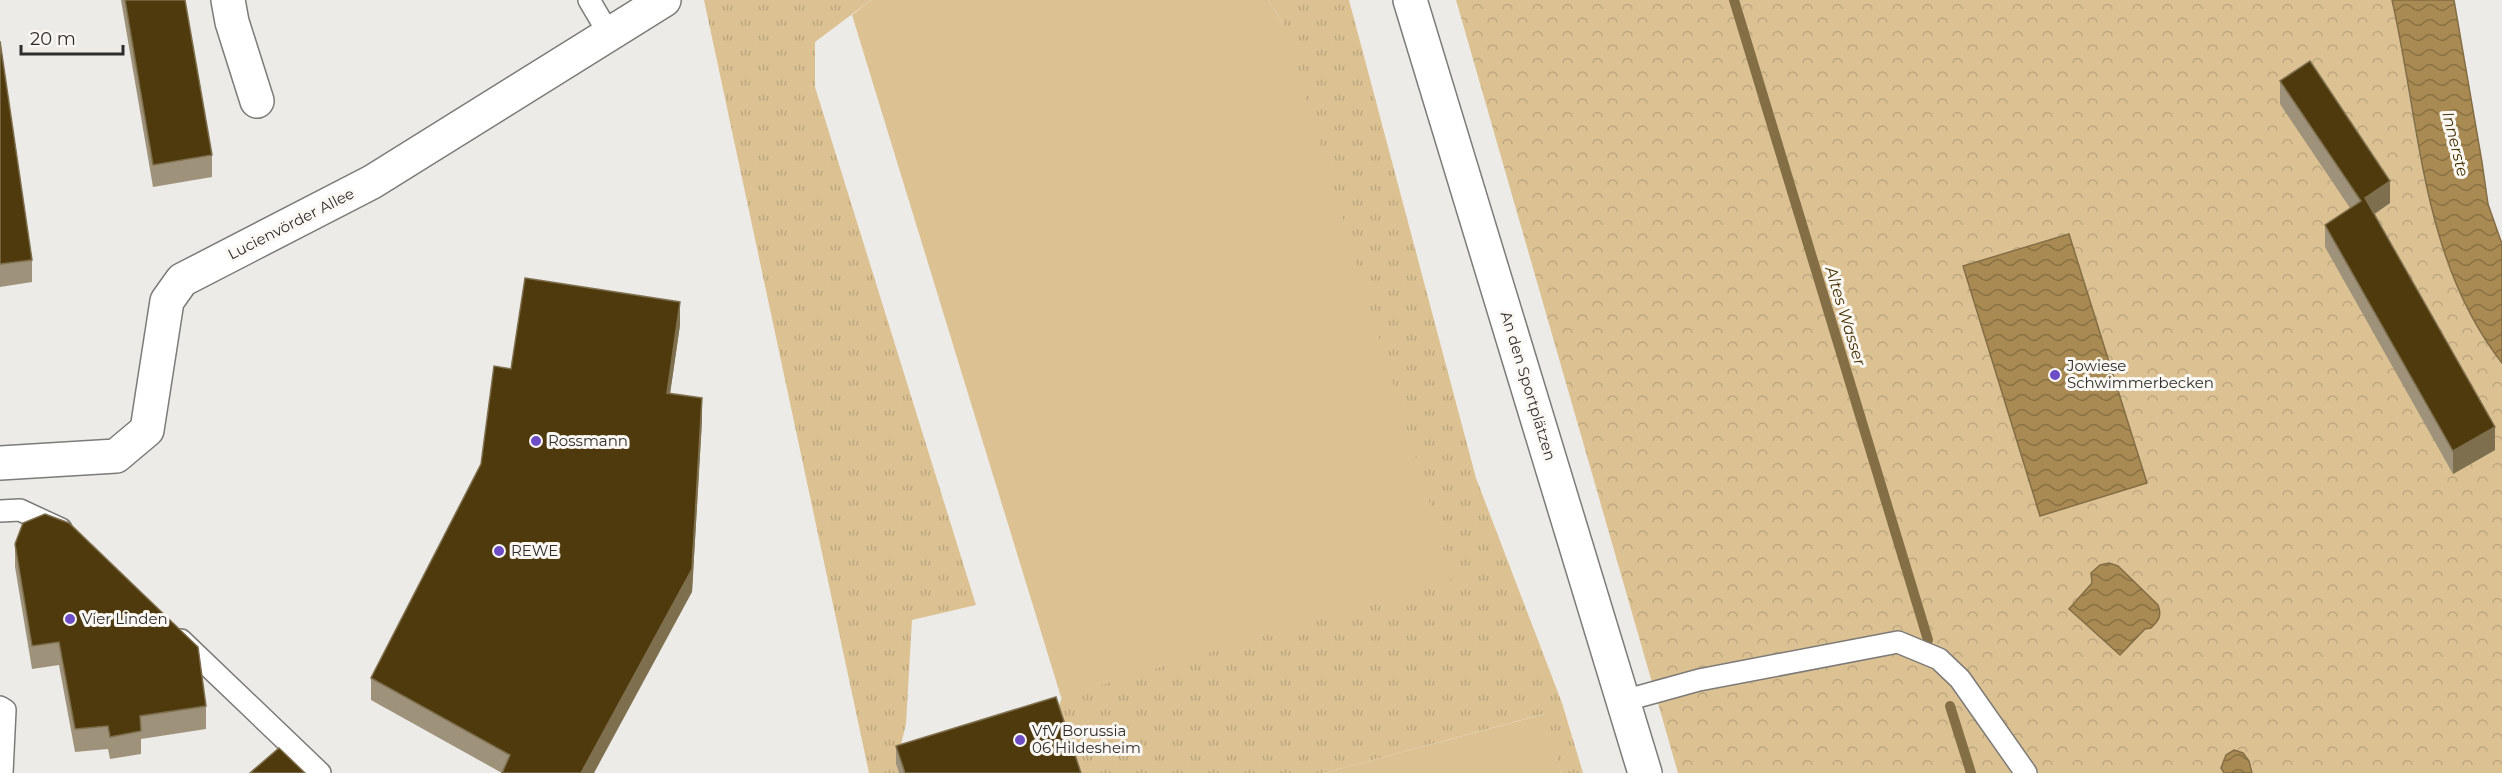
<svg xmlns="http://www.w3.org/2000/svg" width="2502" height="773" viewBox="0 0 2502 773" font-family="Montserrat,sans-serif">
	<defs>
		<pattern id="grass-tufts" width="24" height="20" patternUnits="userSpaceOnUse" patternTransform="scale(1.5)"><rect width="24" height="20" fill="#dcc293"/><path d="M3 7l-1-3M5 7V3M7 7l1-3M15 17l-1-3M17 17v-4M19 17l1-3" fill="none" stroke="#bda77f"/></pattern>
		<pattern id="park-crowns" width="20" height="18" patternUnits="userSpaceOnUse" patternTransform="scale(1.5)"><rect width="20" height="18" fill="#dcc293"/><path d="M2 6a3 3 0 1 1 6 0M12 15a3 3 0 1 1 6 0" fill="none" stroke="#bda77f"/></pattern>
		<pattern id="water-waves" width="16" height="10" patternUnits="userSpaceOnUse" patternTransform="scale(1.5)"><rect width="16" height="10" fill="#a88a52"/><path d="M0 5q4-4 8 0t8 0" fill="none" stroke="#897144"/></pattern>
	</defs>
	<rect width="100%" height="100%" fill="#edebe7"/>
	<g fill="url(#grass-tufts)">
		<polygon points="704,0 871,0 815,42 815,87 976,605 912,620 906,724 896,764 899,773 869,773"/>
		<polygon points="1268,0 1349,0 1476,478 1562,703 1583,773 1561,773 1544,714 1324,773 1075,773 1056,715 1283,23"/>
	</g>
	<path fill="url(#park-crowns)" d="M1456 0H2392C2418 122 2422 261 2502 363V773H1678Z"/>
	<g fill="#dcc293">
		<polygon points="871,0 1268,0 1283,23 1453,579 1061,697 852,15"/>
		<polygon points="1545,714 1561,773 1324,773"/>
	</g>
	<g fill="url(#water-waves)" stroke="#836e46" stroke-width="1.5">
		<path d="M2392 0H2454L2482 162 2488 204 2502 244V363C2421 260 2420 122 2392 0Z"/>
		<polygon points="2069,234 2147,483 2040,516 1963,266"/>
		<path d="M2109 563 2118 566 2158 605C2162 616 2159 620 2151 628L2145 629 2120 655 2069 609 2092 583 2091 573 2100 565Z"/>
		<polygon points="2234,750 2243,753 2249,761 2252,773 2224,773 2221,768 2226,755"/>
	</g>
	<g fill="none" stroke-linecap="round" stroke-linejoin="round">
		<g stroke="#836e46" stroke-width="10">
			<polyline points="1734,0 1928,640"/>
			<polyline points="1950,706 1971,773"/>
		</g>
		<g stroke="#7d7b77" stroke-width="24">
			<g id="service">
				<polyline points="589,0 609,34"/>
				<polyline points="0,511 20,510 61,529"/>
				<polyline points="181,640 320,773"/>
				<polyline points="1623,701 1699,680 1898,642 1939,659 1960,679 2026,773"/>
				<polyline points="0,707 5,710 2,773"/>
			</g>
		</g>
		<g stroke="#7d7b77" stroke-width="36">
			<g id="minor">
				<polyline points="228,0 232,22 257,101"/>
				<polyline points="1410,0 1645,773"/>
				<polyline points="0,463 116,456 147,430 167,301 182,280 372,182 664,0"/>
			</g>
		</g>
		<use href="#service" stroke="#fff" stroke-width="21"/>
		<use href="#minor" stroke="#fff" stroke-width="33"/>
	</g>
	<g fill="#9e927a">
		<polygon points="121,0 185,0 212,155 212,177 153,187"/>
		<polygon points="0,41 32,260 32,282 0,287"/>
		<polygon points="2280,81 2390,203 2375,214 2495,450 2453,474 2325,247 2325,225 2350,208 2280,104"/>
		<polygon points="680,325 670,393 702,420 692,592 502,773 371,700 371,678 481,464 511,369"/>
		<polygon points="15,544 206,706 206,729 141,739 141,754 110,759 108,749 75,752 59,665 32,669 15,567"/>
		<polygon points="896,746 1081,773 899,773 896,764"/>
	</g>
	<g fill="#7e6f4e">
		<polygon points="2390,181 2390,203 2365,220 2365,198"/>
		<polygon points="680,302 680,325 667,415 667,393"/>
		<polygon points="702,398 702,420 692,592 594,773 581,773"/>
		<polygon points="2495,427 2495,450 2453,474 2453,451"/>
	</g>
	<g fill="#4f3a0d" stroke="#7e6f4e" stroke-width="1.5">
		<polygon points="125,0 185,0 212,155 153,165"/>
		<polygon points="0,41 32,260 0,264"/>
		<polygon points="2310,61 2390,181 2365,198 2495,427 2453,451 2325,225 2361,201 2280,81"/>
		<polygon points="525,278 680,302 667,393 702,398 692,569 581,773 502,773 510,755 371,678 481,464 494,366 511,369"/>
		<polygon points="45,514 69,523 198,647 206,706 140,716 141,731 110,737 108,726 75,729 59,642 32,646 15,544 23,523"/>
		<polygon points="1056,697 1081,773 905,773 896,746"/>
		<polygon points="279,748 305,773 250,773"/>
	</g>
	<g fill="#6e4cc5" stroke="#fbf8f4" stroke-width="2">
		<circle cx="2055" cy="375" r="6"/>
		<circle cx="536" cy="441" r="6"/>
		<circle cx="499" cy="551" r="6"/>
		<circle cx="70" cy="619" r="6"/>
		<circle cx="1020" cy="740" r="6"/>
	</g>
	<g text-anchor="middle" stroke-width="6" stroke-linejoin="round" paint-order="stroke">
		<g font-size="15" fill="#2d2d2b" stroke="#fbf8f4">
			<text transform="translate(291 224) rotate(-27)" y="5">Lucienvörder Allee</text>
			<text transform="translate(1528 386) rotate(73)" y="5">An den Sportplätzen</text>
		</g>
		<g font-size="15" fill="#2d2d2b" stroke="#fbf8f4" text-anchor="start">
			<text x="2067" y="371">Jowiese<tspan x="2067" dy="17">Schwimmerbecken</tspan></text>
			<text x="548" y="446">Rossmann</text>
			<text x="511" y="556">REWE</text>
			<text x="82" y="624">Vier Linden</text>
			<text x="1032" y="736">VfV Borussia<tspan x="1032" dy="17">06 Hildesheim</tspan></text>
		</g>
		<g font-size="16" font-style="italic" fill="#463101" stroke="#fbf8f4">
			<text transform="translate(2456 144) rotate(76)" y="6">Innerste</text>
			<text transform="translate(1846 316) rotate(73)" y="6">Altes Wasser</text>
		</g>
	</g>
	<path d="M21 45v9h102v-9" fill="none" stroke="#2d2d2b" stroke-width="3"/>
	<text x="30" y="45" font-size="18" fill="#2d2d2b" stroke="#fbf8f4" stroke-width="4.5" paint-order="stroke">20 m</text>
</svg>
